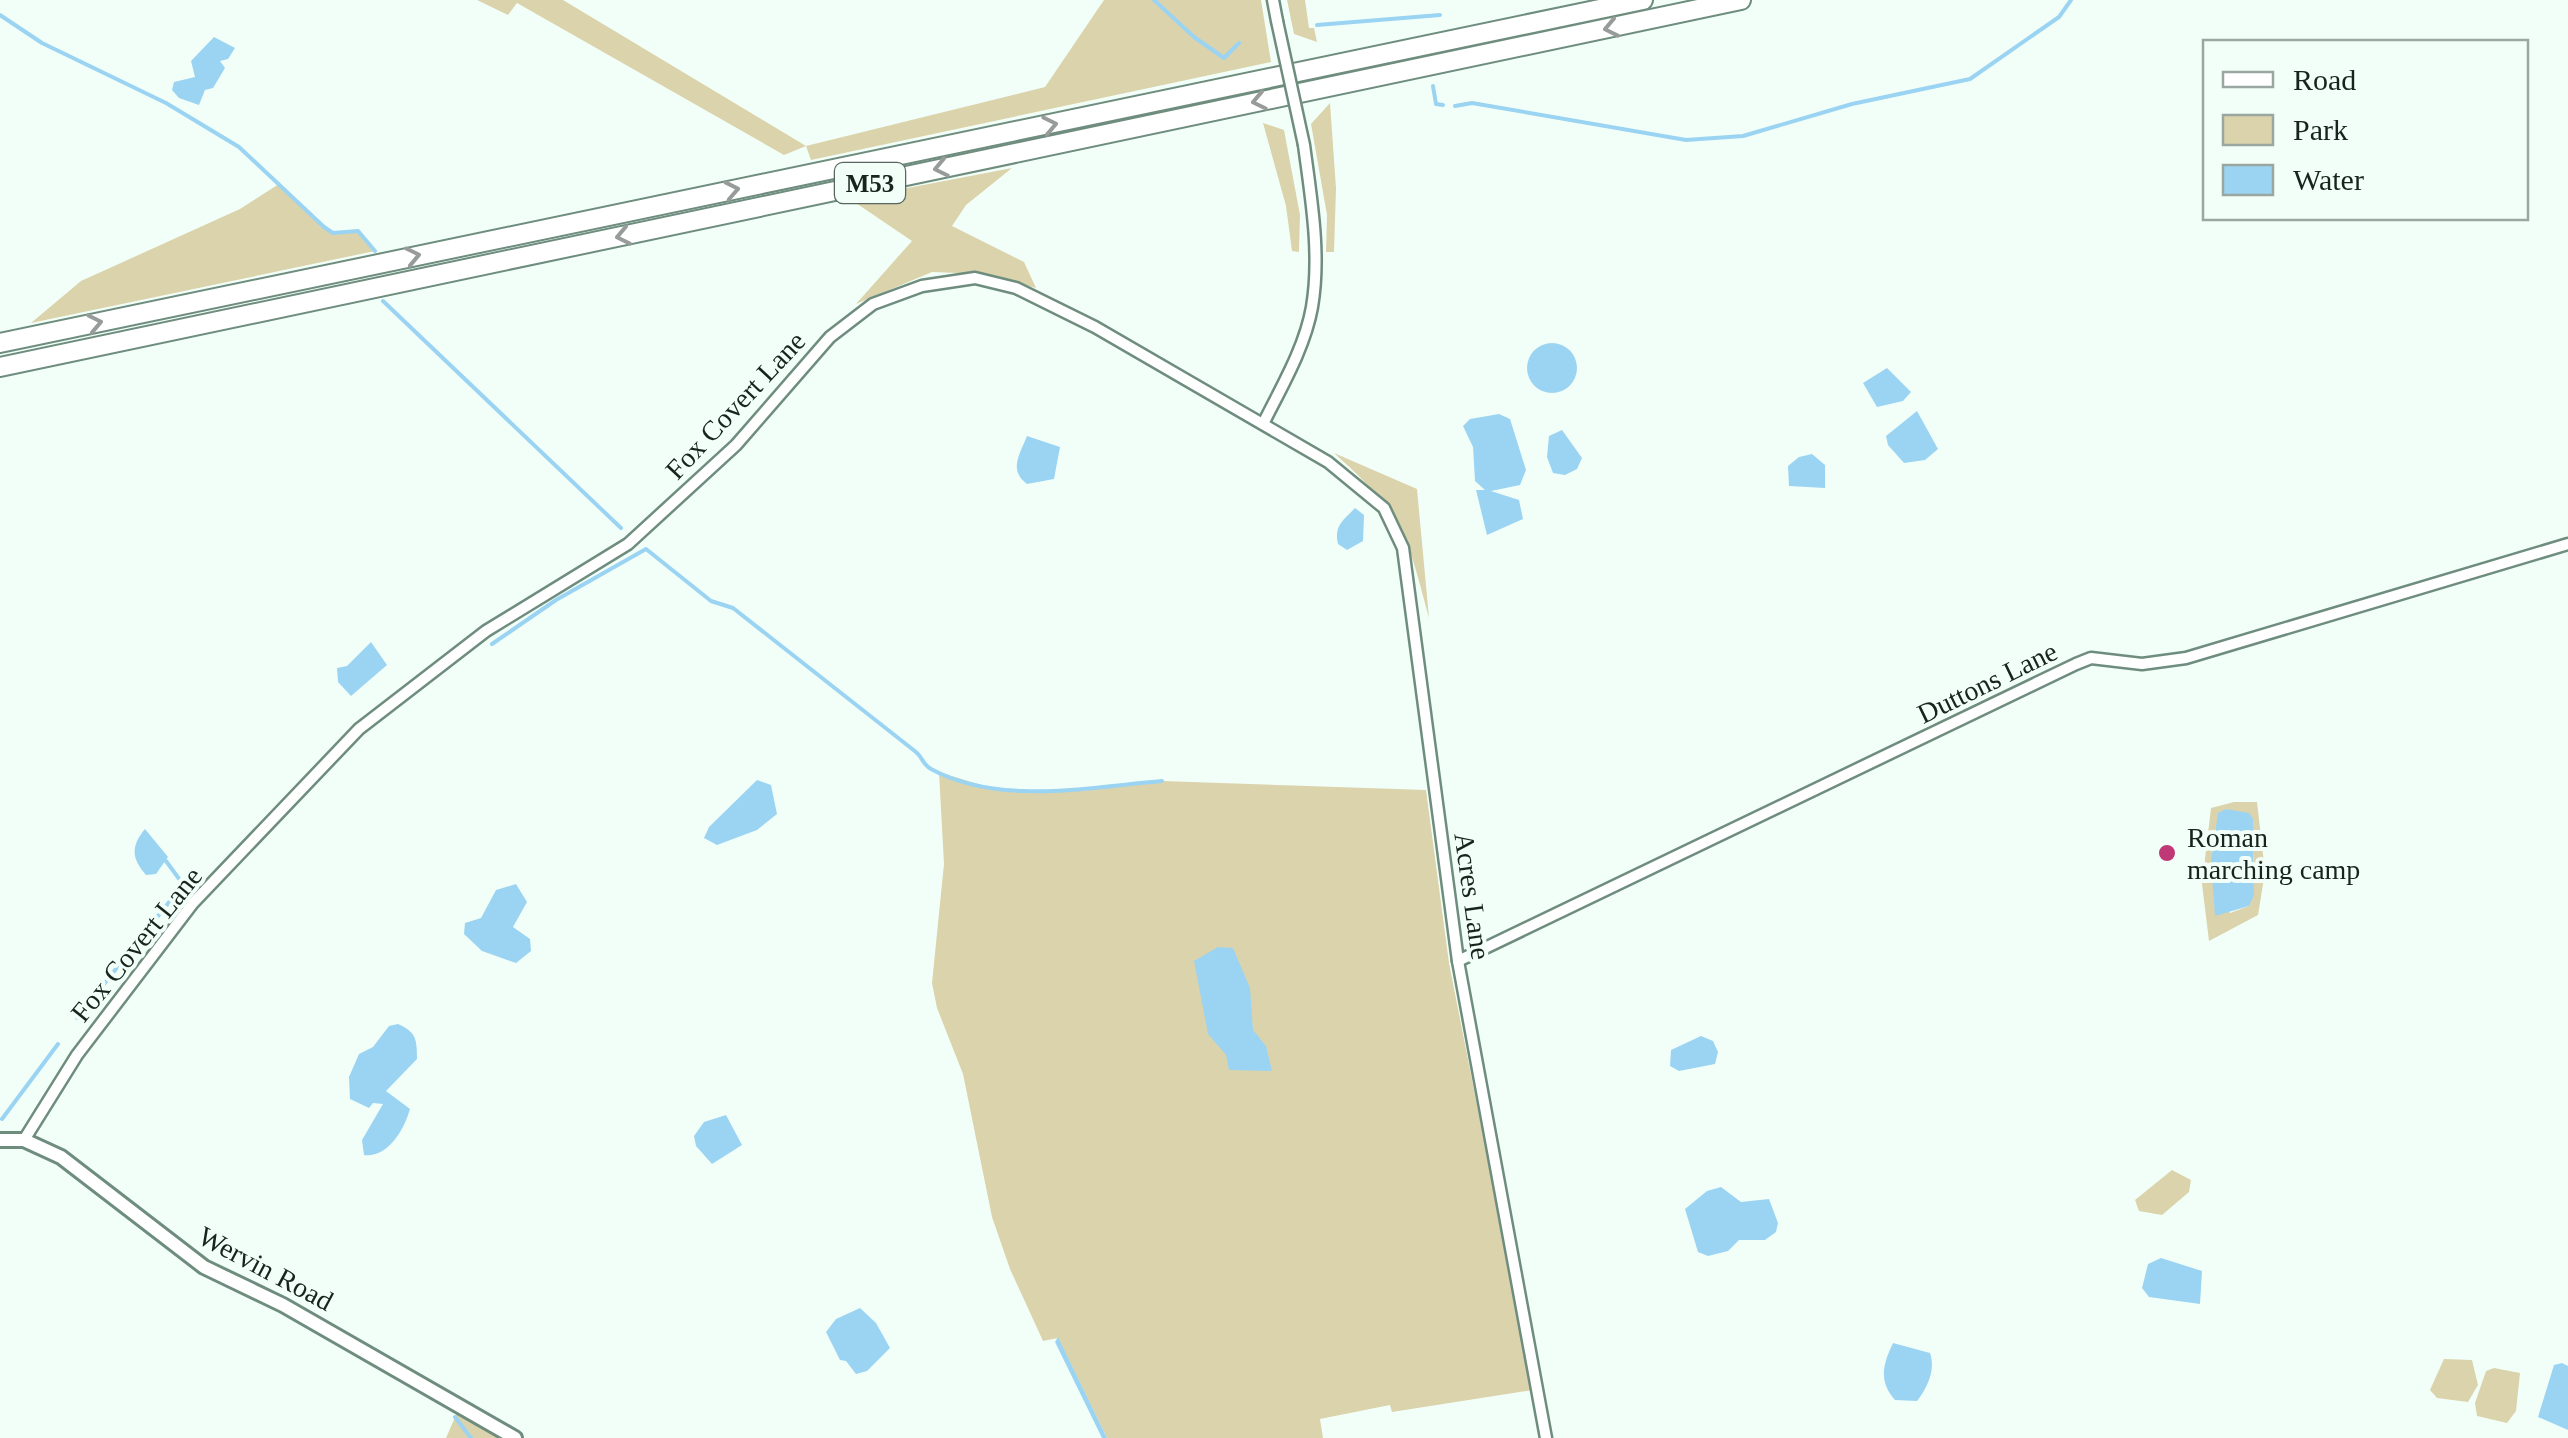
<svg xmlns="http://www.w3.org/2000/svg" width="2568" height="1438" viewBox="0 0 2568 1438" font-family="'Times New Roman',serif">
	<rect width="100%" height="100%" fill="#f2fff9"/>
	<g fill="#dbd3ab" fill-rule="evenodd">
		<polygon points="477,0 563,0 806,146 1045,87 1104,0 1261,0 1271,62 811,160 806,146 784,155 517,3 508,15"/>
		<polygon points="1287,0 1305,0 1309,28 1314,28 1317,42 1294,34"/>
		<polygon points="1330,103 1336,188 1334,252 1326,252 1327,215 1311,124"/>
		<polygon points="1263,123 1284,130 1300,215 1299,252 1292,251 1286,206"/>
		<polygon points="1012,168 966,205 952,226 1024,262 1036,288 984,274 932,272 856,304 912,241 850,199"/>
		<polygon points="279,184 332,233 358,231 375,251 31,323 81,281 240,209"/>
		<path d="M1334 453 1417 489 1429 618C1405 528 1404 516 1334 453Z"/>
		<polygon points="939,772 997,790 1081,791 1162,781 1426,790 1449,963 1533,1390 1392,1412 1390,1405 1320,1419 1323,1438 1107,1438 1058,1338 1043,1341 1010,1269 992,1217 963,1074 937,1008 932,983 944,864"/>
		<path d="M2234 802H2257L2265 872 2258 915 2209 941 2202 884 2211 808ZM2226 809 2253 819C2250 847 2260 880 2249 906L2230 913C2214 880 2202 841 2226 809Z"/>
		<polygon points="2172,1170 2191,1180 2189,1192 2162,1215 2139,1211 2135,1200"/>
		<polygon points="2444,1359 2472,1360 2478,1385 2468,1402 2437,1398 2430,1390"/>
		<polygon points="2494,1368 2520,1373 2516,1411 2507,1423 2477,1416 2475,1403 2486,1371"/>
		<polygon points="459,1408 507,1438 446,1438"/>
	</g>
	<g fill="#9bd4f2">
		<polygon points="214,37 235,48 228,59 220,61 225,68 213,88 205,90 199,105 179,98 172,90 174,82 195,77 191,61"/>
		<circle cx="1552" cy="368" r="25"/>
		<polygon points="1887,368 1911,392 1903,401 1877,407 1863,383"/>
		<polygon points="1917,411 1938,449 1925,460 1904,463 1888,445 1886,436"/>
		<polygon points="1499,414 1510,419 1526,470 1520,485 1491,491 1519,500 1523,519 1487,535 1476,490 1485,490 1475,481 1473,447 1463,426 1470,419"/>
		<polygon points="1562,430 1582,458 1577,469 1565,475 1553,473 1547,457 1549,436"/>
		<path d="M1027 436 1060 447 1054 479 1027 484C1008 470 1020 454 1027 436Z"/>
		<polygon points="1812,454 1825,465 1825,488 1789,486 1788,466 1799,457"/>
		<path d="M1355 508 1364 515 1363 541 1347 550 1338 544C1334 525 1343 521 1355 508Z"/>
		<polygon points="371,642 387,665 351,696 338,682 337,668 347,666"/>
		<polygon points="757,780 771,785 777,814 757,830 717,845 704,838 709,827"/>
		<polygon points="2226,809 2249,813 2253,819 2254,895 2249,906 2215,916 2211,861 2218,813"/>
		<path d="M145 829 168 857 156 874 146 875C132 859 130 847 145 829Z"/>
		<polygon points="516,884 527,902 513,927 530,939 531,951 516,963 482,951 464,934 465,923 481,918 496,890"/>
		<polygon points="1218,947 1233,948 1250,988 1253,1030 1266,1046 1272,1071 1229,1070 1226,1055 1208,1034 1194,961"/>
		<path d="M398 1024C416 1032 417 1039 417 1059L386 1091 410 1109C404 1130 388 1158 364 1155L362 1140 383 1104 373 1103 369 1108 350 1099 349 1077 359 1054 373 1047 389 1026Z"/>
		<polygon points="1701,1036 1713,1041 1718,1052 1715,1064 1679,1071 1670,1066 1671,1050"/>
		<polygon points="726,1115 742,1145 712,1164 696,1146 694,1136 704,1122"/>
		<polygon points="1721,1187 1741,1202 1769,1199 1778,1223 1776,1232 1765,1240 1739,1240 1728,1251 1708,1256 1698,1252 1685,1209 1707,1191"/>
		<polygon points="2161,1258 2202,1271 2200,1304 2149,1297 2142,1288 2148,1264"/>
		<polygon points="860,1308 876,1323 890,1348 867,1371 856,1374 846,1361 840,1360 826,1332 836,1319"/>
		<polygon points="1058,1337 1107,1438 1102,1438 1055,1342"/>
		<path d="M1893 1343 1930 1353C1936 1370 1927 1388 1917 1401L1895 1400C1878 1381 1883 1364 1893 1343Z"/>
		<polygon points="2562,1363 2568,1366 2568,1430 2538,1417 2554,1365"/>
	</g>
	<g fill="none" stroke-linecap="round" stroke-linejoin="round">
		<g stroke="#9bd4f2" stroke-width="4">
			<polyline points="1154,0 1194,37 1224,58 1239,43"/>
			<polyline points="0,15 42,43 166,103 239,147 324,227 333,233 358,231 375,251"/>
			<polyline points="1317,25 1440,15"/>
			<polyline points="1433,86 1436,104 1443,105"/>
			<polyline points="1455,106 1472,103 1686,140 1743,136 1852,104 1970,79 2059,17 2071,0"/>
			<polyline points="383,301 621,528"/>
			<path d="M492 644 556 600 646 549 711 601 733 608 916 752C923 758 923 765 931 769 999 806 1089 787 1162 781"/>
			<polyline points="77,1018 174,896 185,887 166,861"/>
			<polyline points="2,1119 58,1044"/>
			<polyline points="455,1417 471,1438"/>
		</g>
		<g stroke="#6f8d7f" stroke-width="15">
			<g id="minor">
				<polyline points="1273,0 1277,21"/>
				<path d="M1264 422C1282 386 1305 347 1312 307 1321 254 1311 198 1304 145"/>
				<polyline points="1458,961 2076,664 2091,658 2142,664 2186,658 2568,544"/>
				<polyline points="24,1140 77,1055 193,903 359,729 486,631 628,544 736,445 830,337 873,304 922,286 975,278 1016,288 1095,327 1328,462 1384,508 1403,548 1458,961 1546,1438"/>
			</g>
		</g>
		<g stroke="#6f8d7f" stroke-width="18">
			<polyline id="tertiary" points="0,1140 24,1140 61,1157 204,1267 283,1305 515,1438"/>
		</g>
		<g stroke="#6f8d7f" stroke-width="22">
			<g id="motorway">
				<polyline points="0,343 1643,0"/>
				<polyline points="0,367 1741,0"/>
			</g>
		</g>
		<use href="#minor" stroke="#fff" stroke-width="10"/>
		<use href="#tertiary" stroke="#fff" stroke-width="12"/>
		<use href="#motorway" stroke="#fff" stroke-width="18"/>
		<g stroke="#6f8d7f" stroke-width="15" stroke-linecap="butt">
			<polyline id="minor-bridge" points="1277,21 1304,145"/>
		</g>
		<use href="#minor-bridge" stroke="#fff" stroke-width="10"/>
	</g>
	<defs><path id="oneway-chevron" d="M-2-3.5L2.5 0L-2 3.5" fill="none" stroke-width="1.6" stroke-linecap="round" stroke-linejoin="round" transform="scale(2.5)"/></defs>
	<g stroke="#979c9a">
		<use href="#oneway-chevron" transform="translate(1611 28) rotate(168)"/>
		<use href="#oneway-chevron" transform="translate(1259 101) rotate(168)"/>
		<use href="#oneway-chevron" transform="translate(1050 125) rotate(-12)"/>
		<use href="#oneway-chevron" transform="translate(941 168) rotate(168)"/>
		<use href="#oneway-chevron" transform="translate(732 190) rotate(-11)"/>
		<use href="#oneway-chevron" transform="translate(623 236) rotate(168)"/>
		<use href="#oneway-chevron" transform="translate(413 256) rotate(-12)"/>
		<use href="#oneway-chevron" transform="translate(95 323) rotate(-12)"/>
	</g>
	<circle fill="#c03875" stroke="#f2fff9" stroke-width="4" cx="2167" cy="853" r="10"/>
	<g text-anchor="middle" stroke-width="8" stroke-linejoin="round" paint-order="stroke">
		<rect fill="#f2fff9" stroke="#596560" stroke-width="2.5" x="835" y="163" width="70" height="40" rx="8"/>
		<g font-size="25" font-weight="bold" fill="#17231e">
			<text x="870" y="192">M53</text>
		</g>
		<g font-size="28" fill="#17231e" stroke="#f2fff9">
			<text transform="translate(735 405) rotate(-47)" y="10">Fox Covert Lane</text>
			<text transform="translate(1987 682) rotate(-26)" y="10">Duttons Lane</text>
			<text transform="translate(1473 896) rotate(82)" y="10">Acres Lane</text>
			<text transform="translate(136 944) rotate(-51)" y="10">Fox Covert Lane</text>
			<text transform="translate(266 1268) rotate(28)" y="10">Wervin Road</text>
		</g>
		<g font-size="28" fill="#17231e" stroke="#f2fff9" text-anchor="start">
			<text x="2187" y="847">Roman<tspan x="2187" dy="32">marching camp</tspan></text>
		</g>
	</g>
	<rect x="2203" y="40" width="325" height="180" fill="#f2fff9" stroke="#9aa7a1" stroke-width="2.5"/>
	<rect x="2223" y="72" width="50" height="15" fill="#ffffff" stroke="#9aa7a1" stroke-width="2.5"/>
	<text x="2293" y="90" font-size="30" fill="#17231e">Road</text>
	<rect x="2223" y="115" width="50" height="30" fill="#dbd3ab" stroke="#9aa7a1" stroke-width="2.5"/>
	<text x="2293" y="140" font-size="30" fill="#17231e">Park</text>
	<rect x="2223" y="165" width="50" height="30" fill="#9bd4f2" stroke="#9aa7a1" stroke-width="2.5"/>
	<text x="2293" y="190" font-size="30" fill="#17231e">Water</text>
</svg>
